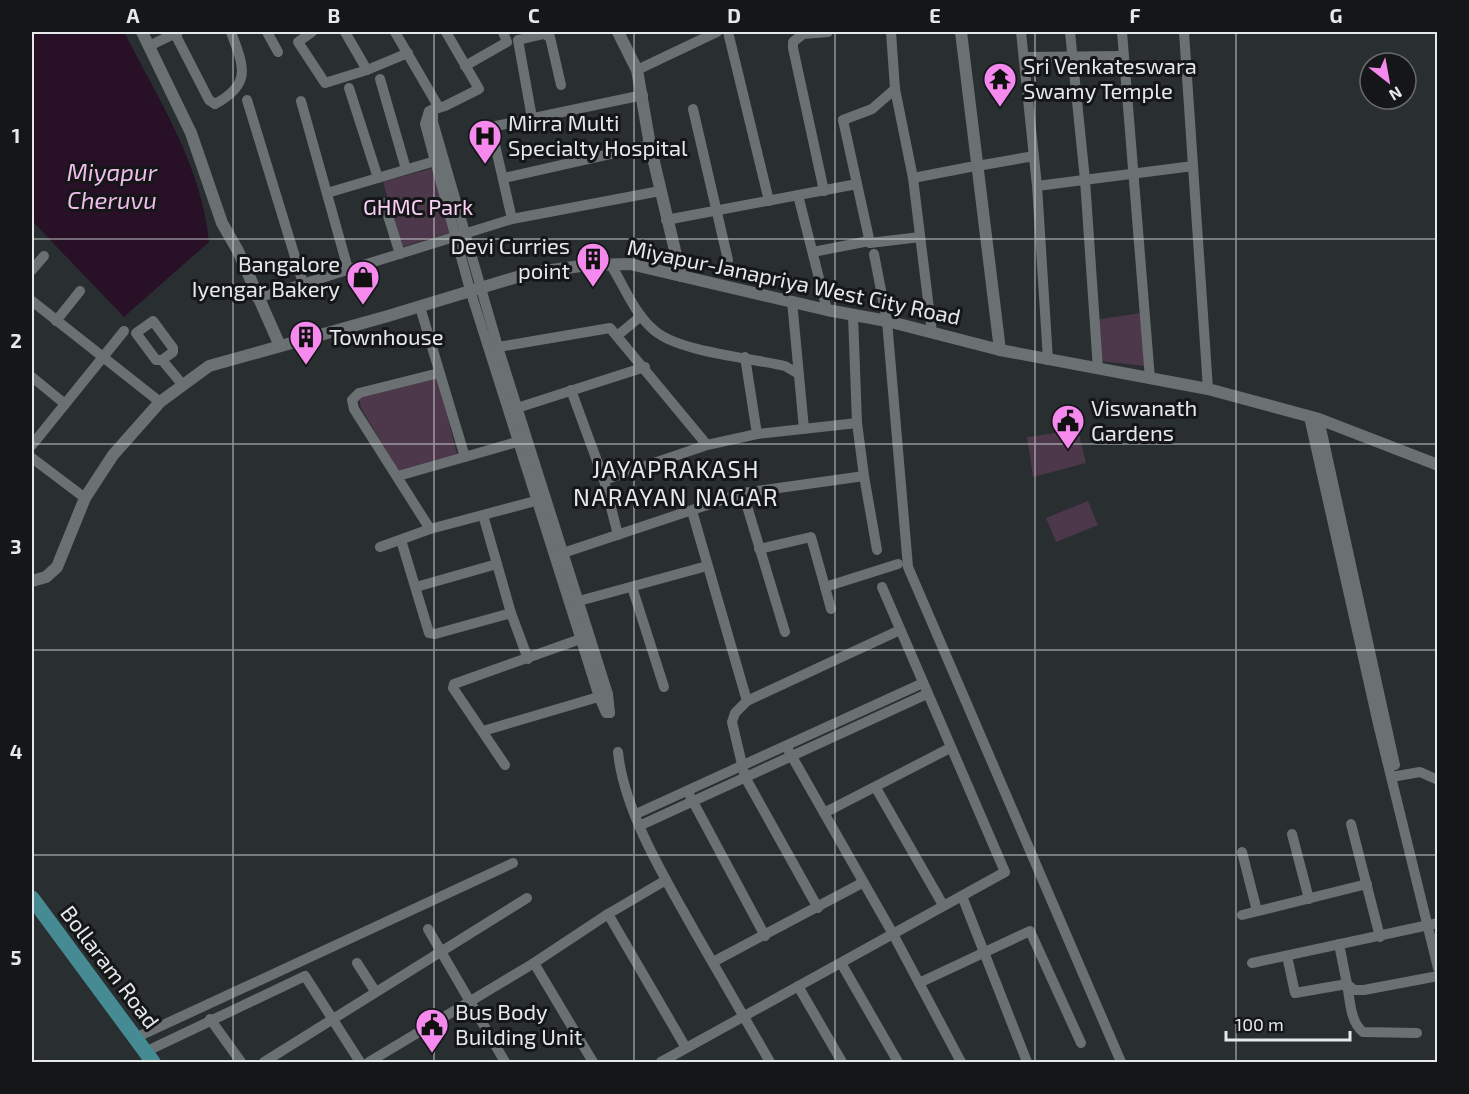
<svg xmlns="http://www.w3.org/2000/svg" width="1469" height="1094" viewBox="0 0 1469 1094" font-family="'Exo 2',sans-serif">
	<rect width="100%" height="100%" fill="#292f30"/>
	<g fill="#4d374b">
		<polygon points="433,168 452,232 402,247 383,182"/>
		<polygon points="1141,313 1144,366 1101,361 1094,320"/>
		<polygon points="437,376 457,454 398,471 361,408 359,399 361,397"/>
		<polygon points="1078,430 1086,463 1033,477 1027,437"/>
		<polygon points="1088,501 1098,525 1056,542 1046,518"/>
	</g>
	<path fill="#281027" d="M32 32H124C158 98 202 166 209 242L124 317 32 221Z"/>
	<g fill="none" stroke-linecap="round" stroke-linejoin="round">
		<g stroke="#6b7173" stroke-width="10">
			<path d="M174 32 209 100 215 104C252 84 244 67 231 32"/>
			<polyline points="267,32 278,52"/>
			<polyline points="312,32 298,42 325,83 367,70 345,32"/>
			<polyline points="395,32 438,106"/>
			<polyline points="446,32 479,89 445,106 429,111 425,124 470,290 599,697 606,713 610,713"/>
			<polyline points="728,32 769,201"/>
			<polyline points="891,32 895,89 913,178 932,333"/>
			<polyline points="1021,32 1037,186 1048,360"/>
			<polyline points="1070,32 1085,180 1098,369"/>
			<polyline points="1122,32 1150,379"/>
			<polyline points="1184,32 1208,389"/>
			<polyline points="149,46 178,32"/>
			<polyline points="1025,57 1122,56"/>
			<polyline points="465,66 507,42 503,32"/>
			<polyline points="367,70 408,53"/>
			<polyline points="637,70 717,32"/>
			<polyline points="380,79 406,169"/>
			<polyline points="349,88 378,178"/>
			<polyline points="895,89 872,109 843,120 870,243 920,237"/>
			<polyline points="247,100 303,283"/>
			<polyline points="301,101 348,269"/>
			<polyline points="433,109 433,122 498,347 608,694 610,713"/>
			<polyline points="693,109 728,260"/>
			<polyline points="532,118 518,40 544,34 550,37 561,85"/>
			<polyline points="977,166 1034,156"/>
			<polyline points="504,178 650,145"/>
			<polyline points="913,178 970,167"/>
			<polyline points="1037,186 1193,166"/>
			<polyline points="824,191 793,48 793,42 803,34 828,32"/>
			<polyline points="327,193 442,159"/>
			<polyline points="798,195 827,310"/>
			<polyline points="384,203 400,254"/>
			<polyline points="512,219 492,132 496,126 643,95"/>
			<polyline points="666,220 857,184"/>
			<polyline points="813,252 869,241"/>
			<polyline points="874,254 887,321 908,567 1121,1062"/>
			<path d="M611 265C624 286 635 315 655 331 680 352 751 358 785 366L797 373"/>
			<polyline points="32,270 44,256"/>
			<polyline points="257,298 512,219 660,191"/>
			<polyline points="32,301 160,402"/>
			<polyline points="792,301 804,429"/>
			<polyline points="420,307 465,457"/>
			<polyline points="853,315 857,423 864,476 877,550"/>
			<polyline points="56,321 80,291"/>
			<polyline points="617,336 641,316"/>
			<polyline points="498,347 610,328 707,445"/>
			<polyline points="745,357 757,434"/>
			<polyline points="162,360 173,352 173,348 153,321 136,333 156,360 162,360 182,384"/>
			<polyline points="32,377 65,404"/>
			<polyline points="571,390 604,480 618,535"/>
			<polyline points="517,408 645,367"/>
			<polyline points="1309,417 1378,724 1438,968"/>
			<polyline points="1319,419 1395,765"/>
			<polyline points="32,445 124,331"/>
			<polyline points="32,458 85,498"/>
			<polyline points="398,476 524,440"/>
			<polyline points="604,480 707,445 757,434 857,423"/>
			<polyline points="743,493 785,632"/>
			<polyline points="692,511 747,701"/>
			<polyline points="483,515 511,613 528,659"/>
			<polyline points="430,529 354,409 352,400 359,393 439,373"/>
			<polyline points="401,540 429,633 435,634 511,613"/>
			<polyline points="380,547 430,529 543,499"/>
			<polyline points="759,549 811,537 825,587 898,564"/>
			<polyline points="563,553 743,493 864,476"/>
			<polyline points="416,587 497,564"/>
			<polyline points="632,587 664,687"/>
			<polyline points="825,587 831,609"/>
			<polyline points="579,601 707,566"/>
			<polyline points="483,731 605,695"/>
			<polyline points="786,746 893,934 961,1062"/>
			<path d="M618 752C624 812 666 880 695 932 720 975 745 1019 770 1062"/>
			<polyline points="505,765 453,688 454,684 586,637"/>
			<polyline points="1397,776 1420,772 1438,780"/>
			<polyline points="876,788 943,905"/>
			<polyline points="690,796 765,936"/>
			<polyline points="824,813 950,748"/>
			<polyline points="636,814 923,683"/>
			<polyline points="1351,824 1380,937"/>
			<polyline points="639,826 927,694"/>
			<polyline points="1292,834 1309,899"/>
			<polyline points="1242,852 1257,911"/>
			<polyline points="962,896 1027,1062"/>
			<polyline points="818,908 745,777 732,722 735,713 747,701 900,630"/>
			<polyline points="608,914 686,1048"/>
			<polyline points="1242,915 1367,884"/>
			<polyline points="428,929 505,1062"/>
			<polyline points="1339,944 1347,984 1354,990 1364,990 1438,976"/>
			<path d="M1287 956 1295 993 1347 984C1350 999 1350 1022 1363 1032L1417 1033"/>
			<polyline points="713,962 862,883"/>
			<polyline points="357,963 375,991"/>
			<polyline points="534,963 593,1062"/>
			<polyline points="841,963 898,1062"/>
			<polyline points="1252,963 1438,923"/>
			<polyline points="919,983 1030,931 1081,1043"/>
			<polyline points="798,986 842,1062"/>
			<polyline points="210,1019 241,1062"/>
			<polyline points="135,1038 513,863"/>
			<polyline points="145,1052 305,976 360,1062"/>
			<polyline points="264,1062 527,898"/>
			<polyline points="369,1062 534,963 608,914 666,880"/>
			<polyline points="661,1062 1005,872 882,587"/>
		</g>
		<g stroke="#6b7173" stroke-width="12">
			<polyline points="142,32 191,133 222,223 238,251 280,346"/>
			<polyline points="618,32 637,70 650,145 681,276"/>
			<polyline points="961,32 1000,350"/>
			<polyline points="32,581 46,577 57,567 85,498 113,455 160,402 209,366 388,316 530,273 588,265 630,264 827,310 887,321 1000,350 1208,389 1319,419 1438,465"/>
		</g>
		<polyline stroke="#468a94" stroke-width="15" points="32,898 153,1062"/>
	</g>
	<path fill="none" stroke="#e5e9ea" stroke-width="1.5" stroke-opacity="0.55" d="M233 32V1062M434 32V1062M634 32V1062M835 32V1062M1035 32V1062M1236 32V1062M32 239H1438M32 444H1438M32 650H1438M32 855H1438"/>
	<defs>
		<g id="temple-pin" transform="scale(1.725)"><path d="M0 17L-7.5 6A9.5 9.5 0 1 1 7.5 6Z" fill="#f589ee" stroke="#141617"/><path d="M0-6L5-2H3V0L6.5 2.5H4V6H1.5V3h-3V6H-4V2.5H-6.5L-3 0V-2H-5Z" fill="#111"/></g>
		<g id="hospital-pin" transform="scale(1.725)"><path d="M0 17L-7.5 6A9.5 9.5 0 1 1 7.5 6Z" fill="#f589ee" stroke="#141617"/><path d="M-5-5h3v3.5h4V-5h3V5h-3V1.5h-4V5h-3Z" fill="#111"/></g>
		<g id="building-pin" transform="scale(1.725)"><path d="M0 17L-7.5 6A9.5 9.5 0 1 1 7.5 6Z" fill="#f589ee" stroke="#141617"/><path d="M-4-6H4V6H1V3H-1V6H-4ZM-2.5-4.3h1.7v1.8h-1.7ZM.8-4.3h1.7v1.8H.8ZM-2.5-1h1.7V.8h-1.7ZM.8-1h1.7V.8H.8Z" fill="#111"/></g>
		<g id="shop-pin" transform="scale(1.725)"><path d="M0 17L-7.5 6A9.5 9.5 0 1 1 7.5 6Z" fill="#f589ee" stroke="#141617"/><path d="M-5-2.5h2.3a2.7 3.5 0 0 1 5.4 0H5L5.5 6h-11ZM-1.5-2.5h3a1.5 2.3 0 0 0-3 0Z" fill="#111"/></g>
		<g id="civic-pin" transform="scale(1.725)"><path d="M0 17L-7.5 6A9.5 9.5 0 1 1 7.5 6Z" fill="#f589ee" stroke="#141617"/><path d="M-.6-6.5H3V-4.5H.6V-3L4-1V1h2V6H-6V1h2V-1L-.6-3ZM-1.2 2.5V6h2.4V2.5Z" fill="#111"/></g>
	</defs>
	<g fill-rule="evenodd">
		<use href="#temple-pin" x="1000" y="79"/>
		<use href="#hospital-pin" x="485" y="136"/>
		<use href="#building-pin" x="593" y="259"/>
		<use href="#shop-pin" x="363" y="277"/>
		<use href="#building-pin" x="306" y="337"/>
		<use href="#civic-pin" x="1068" y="421"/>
		<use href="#civic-pin" x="432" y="1025"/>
	</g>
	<g text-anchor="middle" stroke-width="6" stroke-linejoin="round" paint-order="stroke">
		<g font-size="22" fill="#e5e9ea" stroke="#141617" text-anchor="start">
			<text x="1023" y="74">Sri Venkateswara<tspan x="1023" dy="25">Swamy Temple</tspan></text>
			<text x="508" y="131">Mirra Multi<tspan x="508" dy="25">Specialty Hospital</tspan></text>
			<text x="570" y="254" text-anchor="end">Devi Curries<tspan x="570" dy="25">point</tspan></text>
			<text x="340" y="272" text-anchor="end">Bangalore<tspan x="340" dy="25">Iyengar Bakery</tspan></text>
			<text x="329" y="345">Townhouse</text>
			<text x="1091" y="416">Viswanath<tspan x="1091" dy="25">Gardens</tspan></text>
			<text x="455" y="1020">Bus Body<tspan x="455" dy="25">Building Unit</tspan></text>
		</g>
		<g font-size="22" fill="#fbd1f7" stroke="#141617">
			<text x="418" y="215">GHMC Park</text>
		</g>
		<g font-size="22" fill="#e5e9ea" stroke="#141617">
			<text transform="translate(794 282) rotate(12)" y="8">Miyapur-Janapriya West City Road</text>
			<text transform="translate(110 967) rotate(53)" y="8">Bollaram Road</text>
		</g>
		<g font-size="24" font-style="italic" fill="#f0bceb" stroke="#141617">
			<text x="112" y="181">Miyapur<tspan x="112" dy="28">Cheruvu</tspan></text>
		</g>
		<g font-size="24" letter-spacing="1.5" fill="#e5e9ea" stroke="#141617">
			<text x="676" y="478">JAYAPRAKASH<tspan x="676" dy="28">NARAYAN NAGAR</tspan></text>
		</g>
	</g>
	<rect width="1469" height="1094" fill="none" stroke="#141617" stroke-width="66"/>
	<g transform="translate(1388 81) rotate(149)"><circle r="28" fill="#141617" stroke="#686a6b" stroke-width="1.5"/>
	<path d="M0-4.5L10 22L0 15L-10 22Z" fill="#f589ee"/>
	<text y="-9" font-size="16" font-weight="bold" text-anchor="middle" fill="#e5e9ea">N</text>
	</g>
	<path d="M1226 1031v9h124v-9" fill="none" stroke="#e5e9ea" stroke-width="3"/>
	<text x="1235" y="1031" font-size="18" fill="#e5e9ea" stroke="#141617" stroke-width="4.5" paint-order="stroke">100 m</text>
	<rect x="33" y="33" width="1403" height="1028" fill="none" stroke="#e5e9ea" stroke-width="2"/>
	<g font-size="20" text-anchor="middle" font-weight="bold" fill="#e5e9ea">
		<text x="133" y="23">A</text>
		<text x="334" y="23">B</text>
		<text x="534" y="23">C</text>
		<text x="734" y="23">D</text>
		<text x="935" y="23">E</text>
		<text x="1135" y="23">F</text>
		<text x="1336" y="23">G</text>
		<text x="16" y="143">1</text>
		<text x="16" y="348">2</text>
		<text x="16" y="554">3</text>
		<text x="16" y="759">4</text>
		<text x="16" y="965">5</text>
	</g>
</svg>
